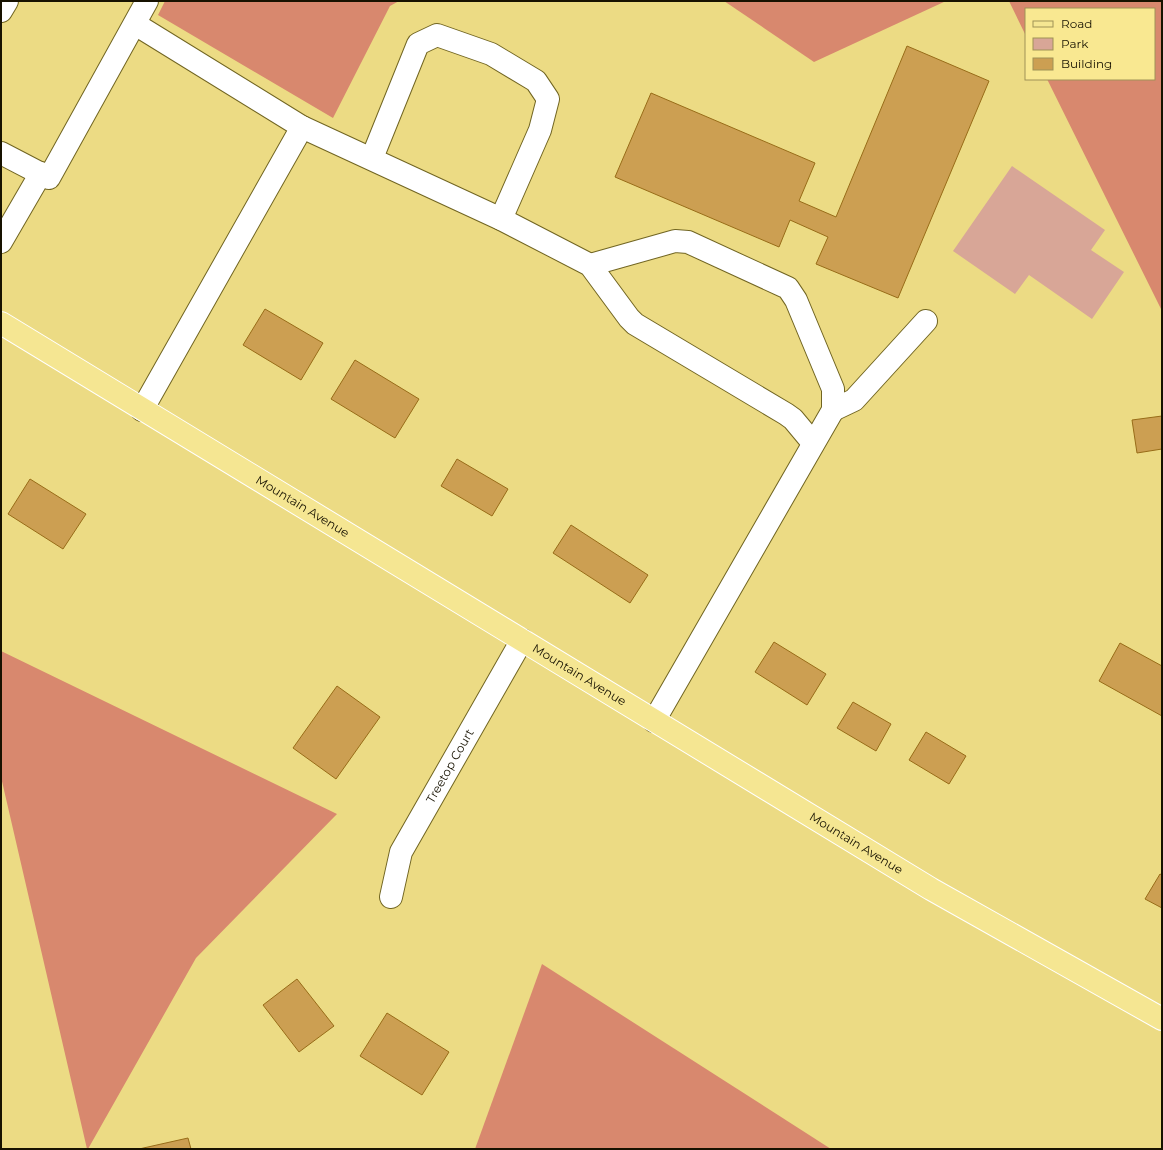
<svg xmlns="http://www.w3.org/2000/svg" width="1163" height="1150" viewBox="0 0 1163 1150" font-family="Montserrat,sans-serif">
	<rect width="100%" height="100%" fill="#ecdb84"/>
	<polygon fill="#d8a697" points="1012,166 1105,230 1091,250 1124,272 1092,319 1029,275 1015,294 953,251"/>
	<g fill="#d8886e">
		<polygon points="165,1 399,1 390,6 333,118 158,15"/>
		<polygon points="724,1 946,1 814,62"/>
		<polygon points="1009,1 1162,1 1162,311 1047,79 1154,79 1154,9 1026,9 1026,36"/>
		<polygon points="1,651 337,814 196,958 88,1149 87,1149 1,777"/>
		<polygon points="542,964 831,1149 475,1149"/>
	</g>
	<g fill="#cc9f52" stroke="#986c18">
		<polygon points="907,46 989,81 898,298 816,264 828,237 790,220 779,247 615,177 651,93 815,163 799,201 836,217"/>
		<polygon points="265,309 323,343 301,380 243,345"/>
		<polygon points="355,360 419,399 395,438 331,399"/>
		<polygon points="1162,416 1162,449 1137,453 1132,420"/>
		<polygon points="457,459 508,489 492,516 441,486"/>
		<polygon points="30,479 86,514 63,549 8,514"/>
		<polygon points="571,525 648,575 630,603 553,553"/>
		<polygon points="774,642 826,674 807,705 755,672"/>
		<polygon points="1120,643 1162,666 1162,716 1099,681"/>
		<polygon points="337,686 380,717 336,779 293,748"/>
		<polygon points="853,702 891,724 876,751 837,728"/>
		<polygon points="926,732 966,756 949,784 909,760"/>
		<polygon points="1160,874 1162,875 1162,908 1145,899"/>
		<polygon points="297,979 334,1026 299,1052 263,1005"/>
		<polygon points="387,1013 449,1052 422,1095 360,1056"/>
		<polygon points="188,1138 191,1149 139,1149"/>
	</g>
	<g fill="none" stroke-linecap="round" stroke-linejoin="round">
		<g stroke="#716522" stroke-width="24">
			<g id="minor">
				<polyline points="1,11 7,1"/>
				<polyline points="135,24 302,127 501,219 590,265 629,318 635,324 786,414 793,419 813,443"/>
				<polyline points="1,153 49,178 147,1"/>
				<polyline points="372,158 418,44 437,35 491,54 536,81 548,99 540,130 501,219"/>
				<polyline points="1,242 41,173"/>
				<polyline points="590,265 675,241 688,242 788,288 796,300 833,389 833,410 654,721"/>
				<polyline points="142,410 302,127"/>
				<polyline points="833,410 854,400 926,321"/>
				<path id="s1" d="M391 897 401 852 522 640"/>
			</g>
		</g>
		<g stroke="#fff" stroke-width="24">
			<g id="major">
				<path id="s2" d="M1 323 931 889 1162 1019"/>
			</g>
		</g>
		<use href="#minor" stroke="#fff" stroke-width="22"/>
		<use href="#major" stroke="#f5e692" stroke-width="22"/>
	</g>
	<g text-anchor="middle" stroke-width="4" stroke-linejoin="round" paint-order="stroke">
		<g font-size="12" fill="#171200" stroke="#f9e891">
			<text dy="4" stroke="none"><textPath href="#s2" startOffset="353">Mountain Avenue</textPath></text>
			<text dy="4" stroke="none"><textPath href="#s2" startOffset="677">Mountain Avenue</textPath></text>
			<text dy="4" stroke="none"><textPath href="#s1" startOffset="145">Treetop Court</textPath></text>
			<text dy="4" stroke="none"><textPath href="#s2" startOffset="1001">Mountain Avenue</textPath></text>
		</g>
	</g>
	<rect width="1163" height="1150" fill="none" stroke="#171200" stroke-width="4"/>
	<rect x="1025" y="8" width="130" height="72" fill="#f9e891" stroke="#9f9257"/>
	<rect x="1033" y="21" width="20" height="6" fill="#f5e692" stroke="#9f9257"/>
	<text x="1061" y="28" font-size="12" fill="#171200">Road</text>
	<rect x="1033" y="38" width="20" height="12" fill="#d8a697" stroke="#9f9257"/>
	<text x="1061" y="48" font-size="12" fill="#171200">Park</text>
	<rect x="1033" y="58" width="20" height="12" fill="#cc9f52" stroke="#9f9257"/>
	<text x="1061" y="68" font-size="12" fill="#171200">Building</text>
</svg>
